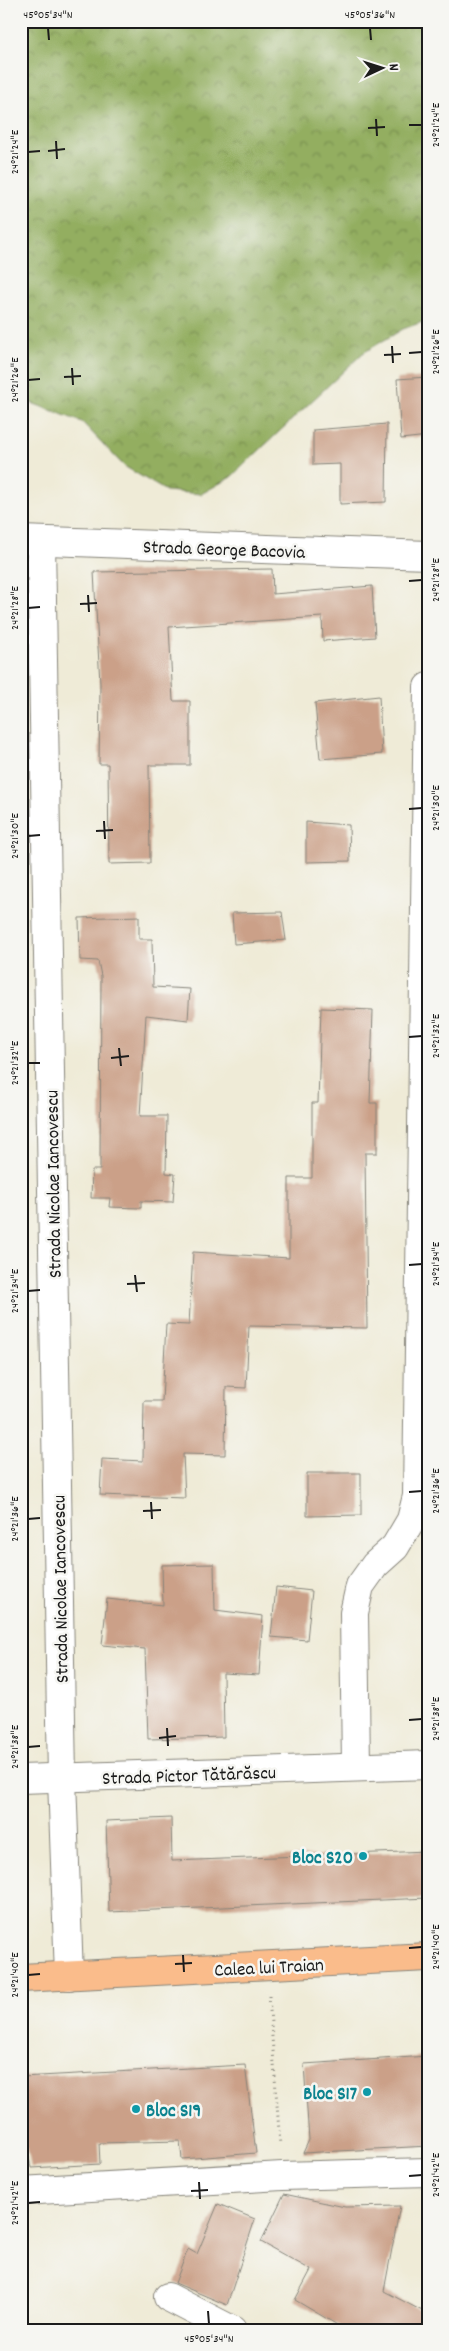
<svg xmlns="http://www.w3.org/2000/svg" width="449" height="2351" viewBox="0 0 449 2351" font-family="Dekko,sans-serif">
	<defs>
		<pattern id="forest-crowns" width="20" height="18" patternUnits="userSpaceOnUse" patternTransform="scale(1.25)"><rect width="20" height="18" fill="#93ae60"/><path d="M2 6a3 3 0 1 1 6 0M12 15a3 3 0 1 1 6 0" fill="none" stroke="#778d4e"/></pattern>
	</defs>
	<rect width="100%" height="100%" fill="#f6f6f2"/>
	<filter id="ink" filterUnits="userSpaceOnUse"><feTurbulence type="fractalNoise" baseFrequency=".02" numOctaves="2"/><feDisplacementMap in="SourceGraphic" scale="10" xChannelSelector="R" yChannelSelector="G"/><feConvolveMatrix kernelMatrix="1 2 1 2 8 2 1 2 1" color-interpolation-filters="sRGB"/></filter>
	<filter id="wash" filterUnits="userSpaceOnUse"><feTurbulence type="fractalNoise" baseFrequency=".0096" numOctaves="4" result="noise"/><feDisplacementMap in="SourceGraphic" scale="20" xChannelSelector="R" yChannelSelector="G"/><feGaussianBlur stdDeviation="1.12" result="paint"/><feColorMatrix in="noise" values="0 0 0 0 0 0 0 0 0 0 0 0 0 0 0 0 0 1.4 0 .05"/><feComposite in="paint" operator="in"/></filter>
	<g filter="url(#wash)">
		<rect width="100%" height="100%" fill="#efebd7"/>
		<polygon fill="url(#forest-crowns)" stroke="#58653e" points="21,21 428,21 428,320 403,329 363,353 231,477 201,494 166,491 124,466 82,422 21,399"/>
		<g id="blocks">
			<g fill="#cba088">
				<polygon points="428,377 428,436 401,439 397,379"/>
				<polygon points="387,424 386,502 340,504 340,464 313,465 313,430"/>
				<polygon points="272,569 273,594 372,586 375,637 323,641 322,617 169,627 173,701 190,701 190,765 149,765 150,863 109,864 108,764 99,764 100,684 94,572"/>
				<polygon points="379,696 382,754 320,759 315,703"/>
				<polygon points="306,822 349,825 350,861 306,862"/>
				<polygon points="282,912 286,940 234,944 232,913"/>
				<polygon points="139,916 139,939 152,939 153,987 190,989 188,1020 146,1015 140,1116 167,1116 166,1173 175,1174 173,1202 141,1201 141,1208 109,1207 110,1198 91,1198 92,1170 100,1170 101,976 98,961 80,960 79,918"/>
				<polygon points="321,1008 373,1010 370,1103 377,1103 377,1153 365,1153 367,1328 249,1326 246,1388 226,1387 225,1455 183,1454 185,1498 100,1495 102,1459 143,1461 144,1401 162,1401 166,1324 189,1325 193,1252 289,1258 289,1178 312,1178 312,1103 318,1103"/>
				<polygon points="307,1473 361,1473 361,1515 307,1516"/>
				<polygon points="214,1564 215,1610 263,1616 259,1675 223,1673 224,1737 148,1739 145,1649 102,1645 107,1599 163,1605 162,1565"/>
				<polygon points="276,1587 312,1591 307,1640 271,1637"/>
				<polygon points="171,1818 172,1861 428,1851 428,1898 109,1912 106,1821"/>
				<polygon points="428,2056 428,2146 303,2153 309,2140 304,2064"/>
				<polygon points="245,2065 256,2153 182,2159 180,2141 99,2143 100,2164 31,2168 27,2147 21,2147 21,2077"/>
				<polygon points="284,2194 345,2207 400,2206 384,2291 428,2314 428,2330 346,2330 295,2300 311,2270 261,2242"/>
				<polygon points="218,2204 255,2219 227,2305 175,2283 188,2249 197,2254"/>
			</g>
		</g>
	</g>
	<g filter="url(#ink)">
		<use href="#blocks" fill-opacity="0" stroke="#86847a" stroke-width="1"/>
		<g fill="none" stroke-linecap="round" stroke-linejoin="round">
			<g stroke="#86847a" stroke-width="30">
				<g id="minor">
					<polyline points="21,540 428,555"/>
					<polyline points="41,542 62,1779 69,1976"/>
					<polyline points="356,1767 354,1613 360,1586 375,1565 395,1547 411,1520 417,1496 428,687"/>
					<polyline points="21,1779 428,1765"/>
					<polyline points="21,2191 282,2176 428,2172"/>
					<polyline points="168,2297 232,2330"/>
				</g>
			</g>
			<g stroke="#86847a" stroke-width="30">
				<polyline id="major" points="21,1978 428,1957"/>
			</g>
			<polyline stroke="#86847a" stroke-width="3" stroke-dasharray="1 4" stroke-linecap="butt" points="269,1996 280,2145"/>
			<use href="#minor" stroke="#fff" stroke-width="28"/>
			<use href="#major" stroke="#fabc8b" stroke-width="28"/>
		</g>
	</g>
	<path fill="none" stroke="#1c1c1c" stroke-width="2" d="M48 28 49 40M370 28 371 40M376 119 377 136M409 125H422M368 128 385 127M56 141 57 159M48 151 65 149M28 152 40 151M392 346 393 363M409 353 422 352M384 355 401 354M72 368 73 385M64 377 81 376M28 380 40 379M409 581 422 580M88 595 89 612M80 604 97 603M28 608 40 607M409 809 422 808M104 821 105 839M96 831 113 830M28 836 40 835M409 1037 422 1036M119 1048 121 1066M111 1058 129 1056M28 1063H40M409 1265 422 1264M135 1275 137 1292M127 1284 145 1283M28 1291 40 1290M409 1492 422 1491M151 1502 152 1519M143 1511 161 1510M28 1519 40 1518M409 1720 422 1719M167 1728 168 1746M159 1738 176 1736M28 1747 40 1746M409 1948 422 1947M183 1955 184 1972M175 1964 192 1963M28 1975 40 1974M409 2176 422 2175M199 2182 200 2199M191 2191 208 2190M28 2203 40 2202M208 2311 209 2324"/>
	<g fill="#0f9aa8" stroke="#f6f6f2" stroke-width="2">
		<circle cx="363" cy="1856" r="5"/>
		<circle cx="367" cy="2092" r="5"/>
		<circle cx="136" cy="2109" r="5"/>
	</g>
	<g text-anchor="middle" stroke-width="5" stroke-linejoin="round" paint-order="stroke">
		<g font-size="19" fill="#1c1c1c" stroke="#f6f6f2">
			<text transform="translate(224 548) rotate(2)" y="7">Strada George Bacovia</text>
			<text transform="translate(52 1184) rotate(-91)" y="7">Strada Nicolae Iancovescu</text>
			<text transform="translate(59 1589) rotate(-91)" y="7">Strada Nicolae Iancovescu</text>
			<text transform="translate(189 1774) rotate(-2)" y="7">Strada Pictor Tătărăscu</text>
			<text transform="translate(269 1966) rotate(-3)" y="7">Calea lui Traian</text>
		</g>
		<g font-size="19" font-weight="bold" fill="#0d838f" stroke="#f6f6f2" text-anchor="end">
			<text x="353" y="1863">Bloc S20</text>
			<text x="357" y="2099">Bloc S17</text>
			<text x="146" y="2116" text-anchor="start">Bloc S19</text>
		</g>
	</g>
	<rect width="449" height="2351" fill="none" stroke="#f6f6f2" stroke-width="55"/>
	<g transform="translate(382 68) rotate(86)" stroke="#f6f6f2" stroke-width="4" paint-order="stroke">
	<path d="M0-4L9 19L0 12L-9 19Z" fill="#1c1c1c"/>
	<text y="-8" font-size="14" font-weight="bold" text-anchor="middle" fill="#1c1c1c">N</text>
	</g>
	<rect x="28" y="28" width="394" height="2296" fill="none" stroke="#1c1c1c" stroke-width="2"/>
	<g font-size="12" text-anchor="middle" fill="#1c1c1c">
		<text x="48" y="18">45°05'34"N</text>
		<text x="370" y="18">45°05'36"N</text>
		<text transform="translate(435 125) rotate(-90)" y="4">24°21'24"E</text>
		<text transform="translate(14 152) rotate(-90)" y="4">24°21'24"E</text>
		<text transform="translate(435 352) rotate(-90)" y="4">24°21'26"E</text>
		<text transform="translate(14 380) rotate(-90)" y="4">24°21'26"E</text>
		<text transform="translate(435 580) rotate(-90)" y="4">24°21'28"E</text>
		<text transform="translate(14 608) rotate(-90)" y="4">24°21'28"E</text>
		<text transform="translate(435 808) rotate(-90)" y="4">24°21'30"E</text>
		<text transform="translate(14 836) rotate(-90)" y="4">24°21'30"E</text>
		<text transform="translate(435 1036) rotate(-90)" y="4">24°21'32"E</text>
		<text transform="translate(14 1063) rotate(-90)" y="4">24°21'32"E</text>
		<text transform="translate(435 1264) rotate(-90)" y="4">24°21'34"E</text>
		<text transform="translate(14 1291) rotate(-90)" y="4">24°21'34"E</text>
		<text transform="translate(435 1491) rotate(-90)" y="4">24°21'36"E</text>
		<text transform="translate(14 1519) rotate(-90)" y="4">24°21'36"E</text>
		<text transform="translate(435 1719) rotate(-90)" y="4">24°21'38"E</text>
		<text transform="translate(14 1747) rotate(-90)" y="4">24°21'38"E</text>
		<text transform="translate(435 1947) rotate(-90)" y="4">24°21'40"E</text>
		<text transform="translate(14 1975) rotate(-90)" y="4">24°21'40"E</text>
		<text transform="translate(435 2175) rotate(-90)" y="4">24°21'42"E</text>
		<text transform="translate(14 2203) rotate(-90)" y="4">24°21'42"E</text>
		<text x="209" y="2342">45°05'34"N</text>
	</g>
</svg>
